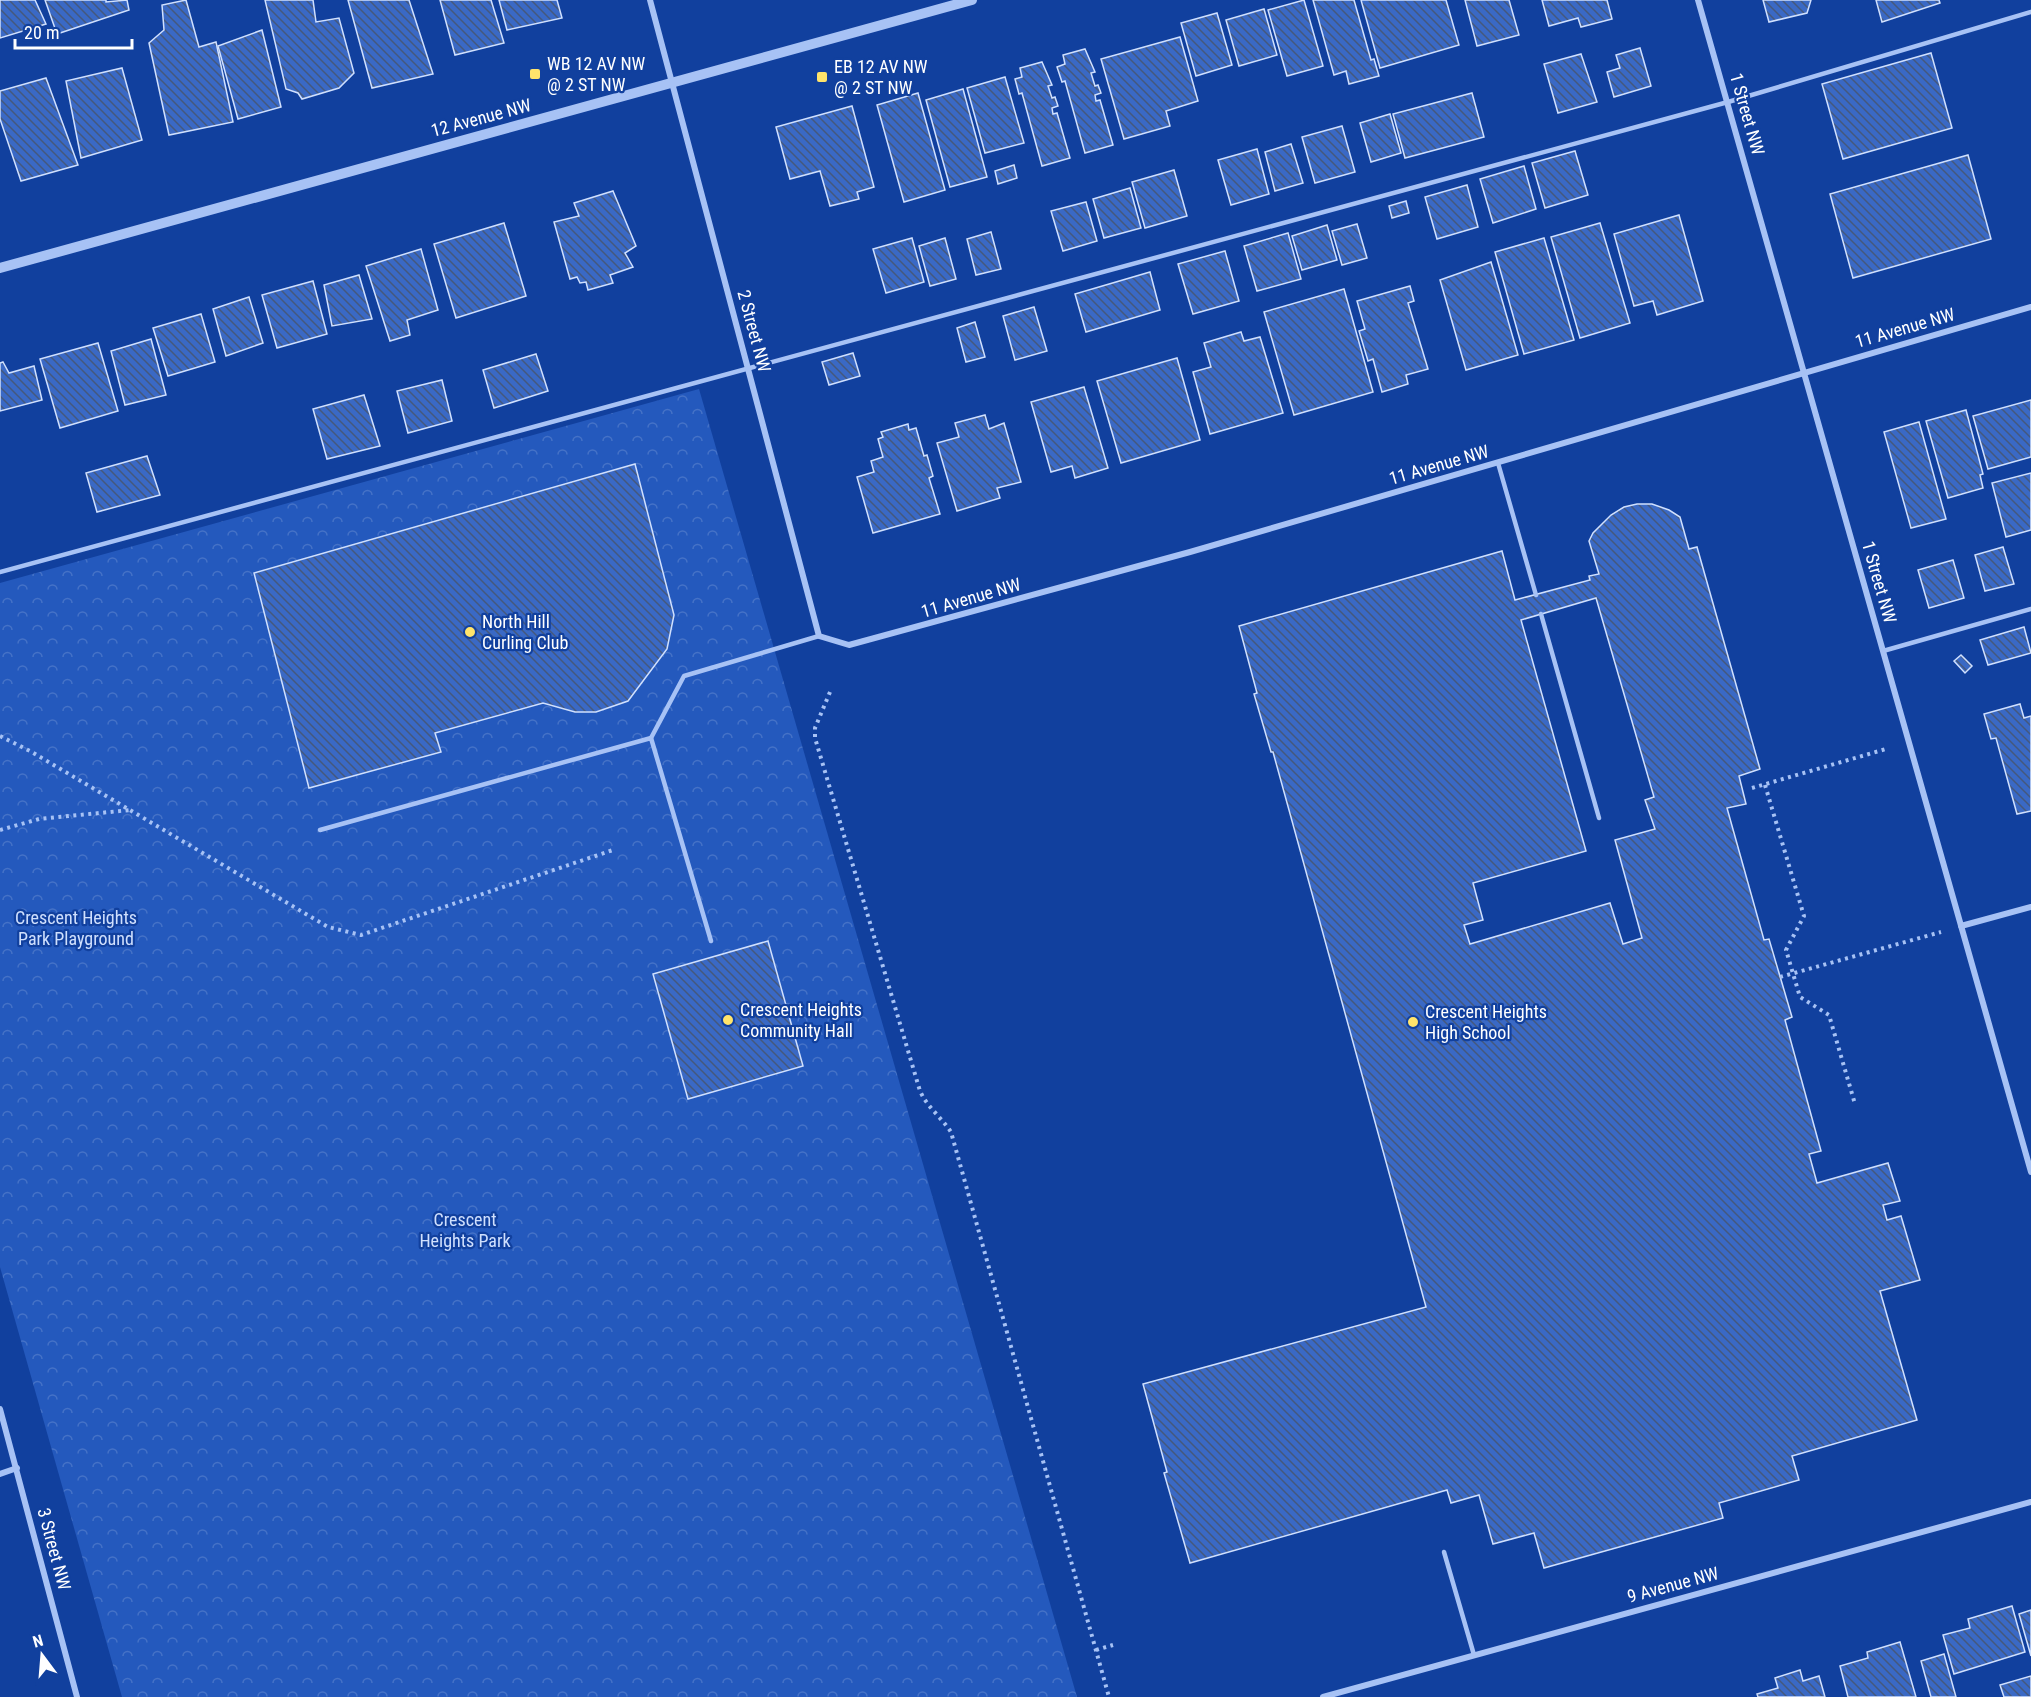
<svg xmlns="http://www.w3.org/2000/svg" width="2031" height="1697" viewBox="0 0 2031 1697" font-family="'Roboto Condensed',sans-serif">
	<defs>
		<pattern id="park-crowns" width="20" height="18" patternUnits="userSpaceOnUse" patternTransform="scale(1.5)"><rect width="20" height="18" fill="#2459bd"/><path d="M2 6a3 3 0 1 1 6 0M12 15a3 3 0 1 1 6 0" fill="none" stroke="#4572c7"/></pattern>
		<pattern id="building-back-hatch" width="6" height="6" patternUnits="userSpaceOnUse" patternTransform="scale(1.5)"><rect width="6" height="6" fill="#3a69c5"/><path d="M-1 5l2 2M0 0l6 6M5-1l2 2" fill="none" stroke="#45587c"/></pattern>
	</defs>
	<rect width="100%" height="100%" fill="#11409e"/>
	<polygon fill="url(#park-crowns)" points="699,389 1077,1697 122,1697 0,1267 0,583"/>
	<g fill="url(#building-back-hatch)" stroke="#d0e0fe" stroke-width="1.5" fill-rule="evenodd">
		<polygon points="0,0 35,0 46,24 0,38"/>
		<polygon points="45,0 106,0 106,2 127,0 129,10 57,34"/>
		<polygon points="186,0 199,47 216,42 233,122 169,135 149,43 164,30 162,5"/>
		<polygon points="265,0 313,0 316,22 339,18 354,73 339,88 302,99 298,93 286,89"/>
		<polygon points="348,0 409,0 433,74 372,88"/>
		<polygon points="440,0 491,0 504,43 455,55"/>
		<polygon points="499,0 557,0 562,18 507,30"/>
		<polygon points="1304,0 1323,66 1287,76 1268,10"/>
		<polygon points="1313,0 1354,0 1371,60 1374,59 1379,76 1349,84 1346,71 1334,75"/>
		<polygon points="1361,0 1446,0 1459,45 1380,68"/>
		<polygon points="1465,0 1509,0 1519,35 1477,46"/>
		<polygon points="1542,0 1607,0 1612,19 1581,27 1578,18 1549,26"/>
		<polygon points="1763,0 1811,0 1807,13 1769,22"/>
		<polygon points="1876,0 1939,0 1940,3 1882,22"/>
		<polygon points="1264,9 1277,55 1239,66 1226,20"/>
		<polygon points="1217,13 1232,65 1196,76 1181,23"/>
		<polygon points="262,30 281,107 238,119 218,46"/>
		<polygon points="1180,37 1198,101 1166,111 1170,126 1124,139 1101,59"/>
		<polygon points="1640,48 1651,86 1614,97 1607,72 1620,68 1616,55"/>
		<polygon points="1085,49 1095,72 1091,73 1095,86 1098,85 1101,93 1095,95 1096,101 1100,100 1113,145 1085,153 1065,81 1062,82 1057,67 1065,64 1063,55"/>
		<polygon points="1931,53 1952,128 1843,159 1822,84"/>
		<polygon points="1581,54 1597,102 1558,113 1544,64"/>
		<polygon points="1042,62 1052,85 1048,86 1052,98 1055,97 1058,106 1052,108 1053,114 1057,113 1070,158 1042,166 1022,93 1019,94 1015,79 1022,77 1020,68"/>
		<polygon points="122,68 142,140 81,158 66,81"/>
		<polygon points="1005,77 1024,143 985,153 967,88"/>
		<polygon points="46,78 78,165 21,181 0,119 0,91"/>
		<polygon points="963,89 987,177 950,187 926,100"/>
		<polygon points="918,93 945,190 904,202 877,105"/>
		<polygon points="1472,93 1484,137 1405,158 1393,114"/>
		<polygon points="852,106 874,187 857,192 859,199 830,206 820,171 790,179 776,127"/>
		<polygon points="1390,114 1401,153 1371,162 1360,123"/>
		<polygon points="1342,126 1355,172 1315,183 1302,137"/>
		<polygon points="1291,144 1303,183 1275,191 1265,152"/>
		<polygon points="1257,149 1269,194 1231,205 1218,160"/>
		<polygon points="1575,151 1588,195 1545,208 1532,163"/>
		<polygon points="1968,155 1991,239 1853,278 1830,194"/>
		<polygon points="1014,165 1017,178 998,184 995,171"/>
		<polygon points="1524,166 1536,209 1493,223 1480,179"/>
		<polygon points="1174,170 1187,216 1145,228 1132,182"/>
		<polygon points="1467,185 1478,227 1437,239 1425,197"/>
		<polygon points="1130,188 1141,228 1104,238 1093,199"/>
		<polygon points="613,191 636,246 625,253 633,267 610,275 613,283 588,290 586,282 580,283 577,277 570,279 554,222 579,216 574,203"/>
		<polygon points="1406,201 1409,213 1392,218 1389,206"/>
		<polygon points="1086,202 1097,241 1063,251 1051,211"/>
		<polygon points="1679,215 1703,301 1657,315 1653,301 1634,306 1614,234"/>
		<polygon points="504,223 526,296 456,318 434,244"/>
		<polygon points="1600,223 1630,323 1580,338 1551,237"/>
		<polygon points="1357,224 1367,258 1342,265 1332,231"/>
		<polygon points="1327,225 1337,260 1302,270 1292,236"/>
		<polygon points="991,232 1001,269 976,275 967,239"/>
		<polygon points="1288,233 1301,279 1257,291 1244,246"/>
		<polygon points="912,238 924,282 886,293 873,249"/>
		<polygon points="945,238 956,279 930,286 919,246"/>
		<polygon points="1544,238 1574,340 1524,354 1495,252"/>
		<polygon points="421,249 438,310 407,320 410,335 390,341 366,266"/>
		<polygon points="1225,251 1239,301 1193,314 1178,264"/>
		<polygon points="1491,262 1518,355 1466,370 1440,280"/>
		<polygon points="1150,272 1160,310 1086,332 1075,294"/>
		<polygon points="359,275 372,319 332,326 324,285"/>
		<polygon points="313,281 327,334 277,348 262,295"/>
		<polygon points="1410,286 1414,301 1408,303 1428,369 1406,375 1408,384 1382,392 1373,359 1368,361 1359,331 1365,329 1357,301"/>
		<polygon points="1344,289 1373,392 1294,415 1264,312"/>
		<polygon points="249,297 263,343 226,356 213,309"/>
		<polygon points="1034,307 1047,351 1015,360 1003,316"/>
		<polygon points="201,314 215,362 168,376 153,328"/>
		<polygon points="975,322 985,357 966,362 957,328"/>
		<polygon points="1241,332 1244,341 1260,337 1283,413 1210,434 1193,372 1211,367 1204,343"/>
		<polygon points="151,339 166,395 125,405 111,351"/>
		<polygon points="98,343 118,411 60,428 40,359"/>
		<polygon points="853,353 860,376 829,385 822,362"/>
		<polygon points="536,354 548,391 494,408 483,370"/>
		<polygon points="1177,358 1200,440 1121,463 1097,381"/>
		<polygon points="3,362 9,373 34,366 42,400 0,411 0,363"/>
		<polygon points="442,380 452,421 408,433 397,391"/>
		<polygon points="1084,387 1108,468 1075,478 1072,466 1051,472 1031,402"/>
		<polygon points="364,395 380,446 327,459 313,409"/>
		<polygon points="2031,400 2031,457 1988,469 1973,416"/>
		<polygon points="1966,410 1983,474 1980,475 1983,488 1948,498 1926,421"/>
		<polygon points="985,415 989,429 1004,423 1021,482 997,488 1000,498 957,511 937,443 959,437 955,423"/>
		<polygon points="1919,422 1946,519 1911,528 1884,432"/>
		<polygon points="908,424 909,430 916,428 924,456 927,455 933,476 929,478 940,514 873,533 857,477 874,472 871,461 883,457 878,439 883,437 881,432"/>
		<polygon points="147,456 160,495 97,512 86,473"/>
		<polygon points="635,464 674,615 667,649 628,701 596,712 575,712 543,703 435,733 441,752 309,788 254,573"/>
		<polygon points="2031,473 2031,530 2006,537 1992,483"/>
		<path d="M1637 504H1652L1669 510 1680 517 1689 549 1697 547 1760 769 1739 776 1746 804 1727 808 1764 940 1769 939 1792 1017 1785 1020 1821 1151 1809 1154 1817 1183 1888 1163 1900 1201 1883 1205 1887 1220 1901 1216 1920 1280 1880 1291 1917 1420 1792 1456 1799 1480 1719 1503 1723 1518 1544 1568 1534 1533 1493 1544 1479 1495 1451 1503 1447 1490 1190 1563 1164 1473 1167 1472 1143 1384 1426 1307 1273 752H1271L1254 694 1257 693 1239 626 1502 551 1515 600 1590 580 1589 576 1599 574 1589 541 1593 533 1611 515 1624 507ZM1596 598 1654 797 1645 800 1655 829 1615 840 1642 938 1623 944 1610 903 1470 944 1464 925 1483 920 1473 883 1586 851 1521 620Z"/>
		<polygon points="2003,547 2014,584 1985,591 1975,555"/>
		<polygon points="1953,560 1964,598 1929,608 1918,570"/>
		<polygon points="2024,627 2031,653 1988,665 1980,640"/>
		<polygon points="1961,655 1972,666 1965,673 1954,661"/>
		<polygon points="2020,704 2024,718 2031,716 2031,811 2017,814 1996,738 1991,739 1984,714"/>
		<polygon points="768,941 803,1066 688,1099 653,974"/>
		<polygon points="2012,1606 2025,1652 1954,1674 1943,1635 1970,1628 1968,1619"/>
		<polygon points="2031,1610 2031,1656 2019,1614"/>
		<polygon points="1900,1642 1916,1697 1848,1697 1840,1666 1868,1658 1867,1652"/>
		<polygon points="1944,1654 1956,1697 1931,1697 1921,1661"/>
		<polygon points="1800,1670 1803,1681 1819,1676 1825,1697 1758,1697 1757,1694 1778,1688 1775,1678"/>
		<polygon points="2031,1676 2031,1697 2004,1697 2000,1685"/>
	</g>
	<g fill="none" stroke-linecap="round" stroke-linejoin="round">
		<g stroke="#a7c2f5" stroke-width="4" stroke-dasharray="3 4.5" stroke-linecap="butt">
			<path d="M830 692 815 728V738L920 1091C927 1107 942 1118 951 1132L1109 1697"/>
			<polyline points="0,736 30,751 328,927 361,935 613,850"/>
			<polyline points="1765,785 1804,916 1786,950 1800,997 1829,1015 1855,1104"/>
			<polyline points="1752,788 1886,749"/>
			<polyline points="0,830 39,819 130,810"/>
			<polyline points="1780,977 1941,932"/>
			<polyline points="1096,1650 1113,1645"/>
		</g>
		<g stroke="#a7c2f5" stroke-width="4.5">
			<polyline points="1498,463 1536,595"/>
			<polyline points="0,572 1728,102 2031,12"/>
			<polyline points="1541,614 1599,818"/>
			<polyline points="1883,651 2031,609"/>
			<polyline points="651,738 684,676 819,636"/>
			<polyline points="320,830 651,738 711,941"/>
			<polyline points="1444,1552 1474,1655"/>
		</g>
		<g stroke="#a7c2f5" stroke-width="6">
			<polyline points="650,0 819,636 849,645 1190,552 2031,307"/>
			<polyline points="1698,0 2031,1172"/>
			<polyline points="1961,926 2031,907"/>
			<polyline points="0,1409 77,1697"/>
			<polyline points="0,1474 17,1468"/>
			<polyline points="1323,1697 2031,1502"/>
		</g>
		<polyline stroke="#a7c2f5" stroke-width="10" points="0,268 972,0"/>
	</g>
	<g fill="#ffe46b" stroke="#11409e" stroke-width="2">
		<rect x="529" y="68" width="12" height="12" rx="3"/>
		<rect x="816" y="71" width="12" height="12" rx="3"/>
		<circle cx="470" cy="632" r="6"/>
		<circle cx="728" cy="1020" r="6"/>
		<circle cx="1413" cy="1022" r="6"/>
	</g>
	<g text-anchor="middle" stroke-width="4.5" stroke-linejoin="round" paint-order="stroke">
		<g font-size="18" fill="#fff" stroke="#11409e" text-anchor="start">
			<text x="547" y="70">WB 12 AV NW<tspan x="547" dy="21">@ 2 ST NW</tspan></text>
			<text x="834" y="73">EB 12 AV NW<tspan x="834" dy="21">@ 2 ST NW</tspan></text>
			<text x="482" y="628">North Hill<tspan x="482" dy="21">Curling Club</tspan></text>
			<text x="740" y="1016">Crescent Heights<tspan x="740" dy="21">Community Hall</tspan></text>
			<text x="1425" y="1018">Crescent Heights<tspan x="1425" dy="21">High School</tspan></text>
		</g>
		<g font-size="18" fill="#fff" stroke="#11409e">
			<text transform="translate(1747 114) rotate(74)" y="6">1 Street NW</text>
			<text transform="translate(481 118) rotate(-15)" y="6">12 Avenue NW</text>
			<text transform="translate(1905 328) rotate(-16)" y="6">11 Avenue NW</text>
			<text transform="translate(754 331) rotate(75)" y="6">2 Street NW</text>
			<text transform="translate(1439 465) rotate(-16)" y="6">11 Avenue NW</text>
			<text transform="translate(1879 582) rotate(74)" y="6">1 Street NW</text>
			<text transform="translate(971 598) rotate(-16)" y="6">11 Avenue NW</text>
			<text transform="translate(54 1549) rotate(75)" y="6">3 Street NW</text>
			<text transform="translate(1673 1585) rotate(-15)" y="6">9 Avenue NW</text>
		</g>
		<g font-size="18" fill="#d0e0fe" stroke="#11409e">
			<text x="76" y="924">Crescent Heights<tspan x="76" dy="21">Park Playground</tspan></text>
			<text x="465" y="1226">Crescent<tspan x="465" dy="21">Heights Park</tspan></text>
		</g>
	</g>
	<g transform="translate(42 1655) rotate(344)" stroke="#11409e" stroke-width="4.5" paint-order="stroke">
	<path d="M0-4.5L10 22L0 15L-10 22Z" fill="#ffffff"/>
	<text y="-9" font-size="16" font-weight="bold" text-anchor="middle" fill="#ffffff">N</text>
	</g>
	<path d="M15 39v9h117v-9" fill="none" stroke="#ffffff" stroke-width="3"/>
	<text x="24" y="39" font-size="18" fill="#ffffff" stroke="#11409e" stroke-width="4.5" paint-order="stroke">20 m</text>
</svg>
